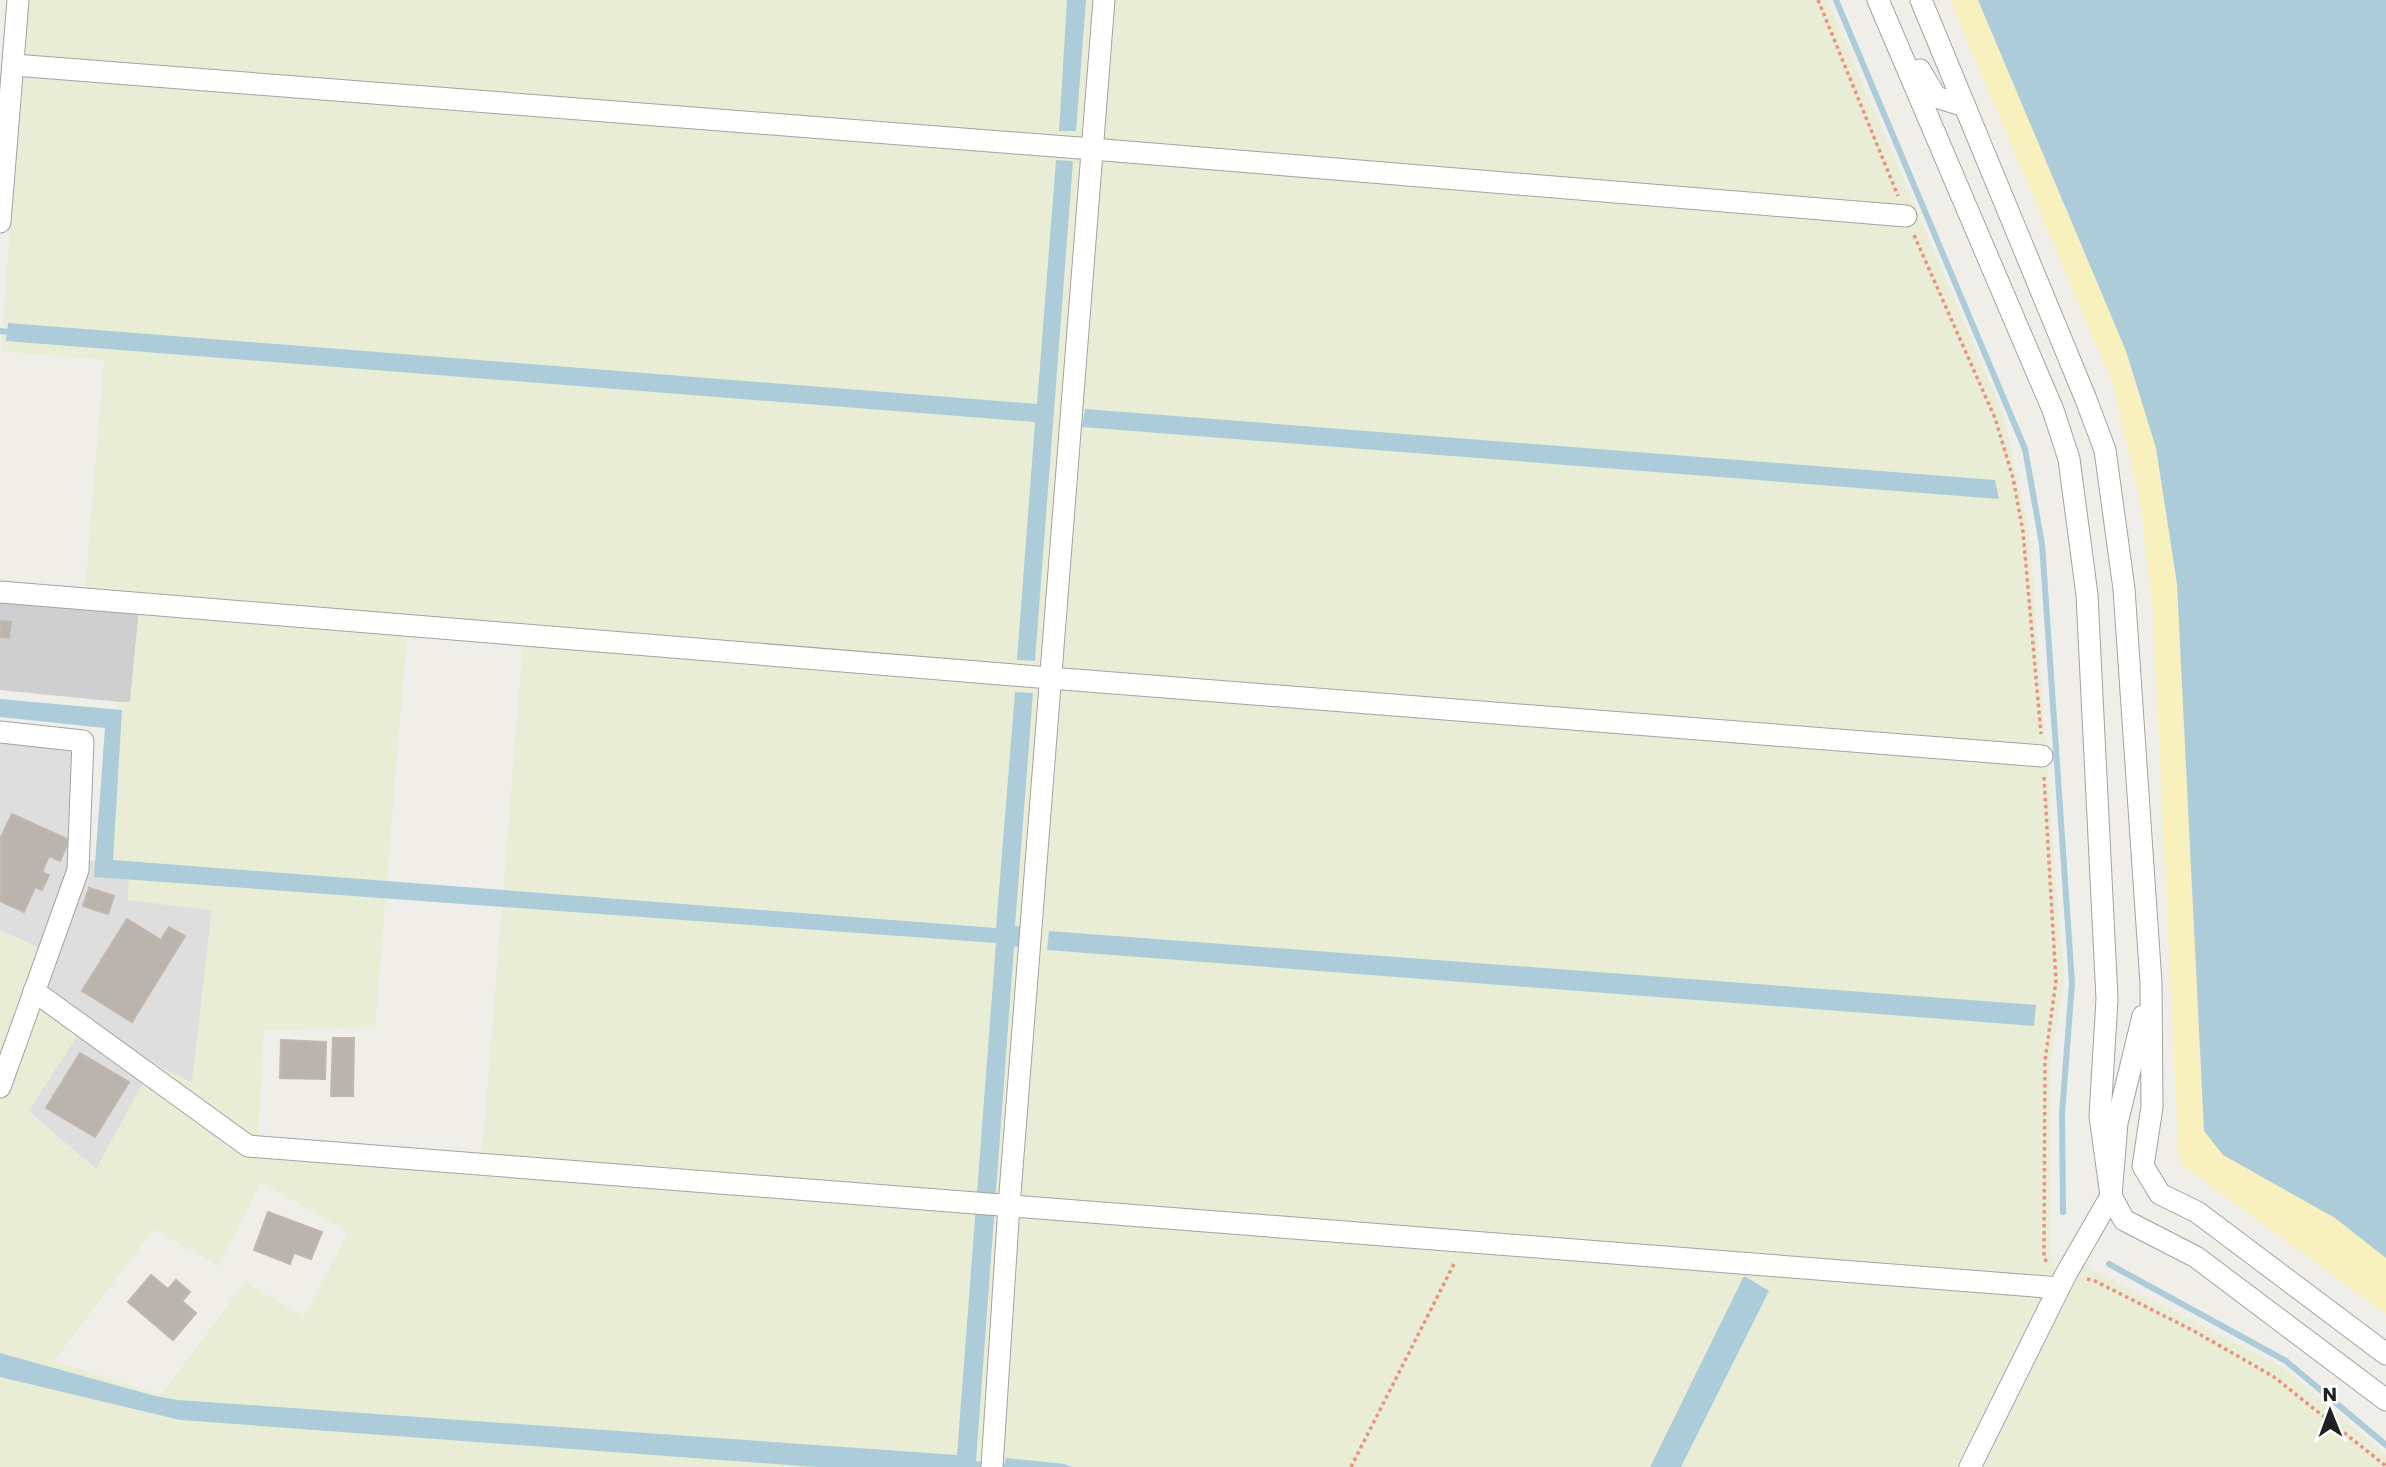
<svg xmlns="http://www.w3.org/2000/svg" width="2386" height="1467" viewBox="0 0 2386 1467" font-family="Poppins,sans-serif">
	<rect width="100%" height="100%" fill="#f0eee8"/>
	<polygon fill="#dfdede" points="0,725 91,735 85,859 129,868 129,900 212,910 192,1083 154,1064 96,1169 28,1111 27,997 39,948 0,930"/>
	<polygon fill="#cfcfcf" points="0,597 139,610 130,703 0,690"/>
	<path fill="#e9edd6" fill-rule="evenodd" d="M27 0H1827L2003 414 2029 531 2064 983 2050 1067V1257L2058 1273 2086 1266 2283 1368 2386 1455V1467H0V930L39 948 27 997 77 1036 28 1112 96 1169 154 1063 192 1083 212 910 128 900 129 868 109 864 118 702H130L139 611 85 592 104 360 1 351ZM407 633 523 642 482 1155 258 1136 264 1030 375 1027ZM261 1182 348 1232 304 1317 245 1282 161 1395 54 1361 154 1229 218 1266Z"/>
	<polygon fill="#f8f1be" points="1950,0 1978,0 2126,351 2156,448 2177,584 2223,1155 2335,1218 2386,1258 2386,1314 2179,1163 2153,614 2140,500 2113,385"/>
	<g fill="#adccd9">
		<polygon points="1067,0 1086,0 1076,131 1059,131"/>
		<polygon points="1978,0 2386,0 2386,1258 2335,1218 2223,1155 2204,1131 2177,584 2156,448 2126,351"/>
		<polygon points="1056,160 1073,161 1035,661 1017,660 1035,422 6,341 8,323 1037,404"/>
		<polygon points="1085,409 1995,480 1999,499 1082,427"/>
		<polygon points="1015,692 1033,693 1015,926 1020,926 1019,946 1014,947 976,1461 1004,1465 1006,1458 1065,1464 1072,1467 816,1467 180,1420 0,1377 0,1353 155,1396 178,1400 957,1455 996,943 94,877 105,728 0,717 0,699 122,710 113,860 996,928"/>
		<polygon points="1049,931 2036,1005 2034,1026 1047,950"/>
		<polygon points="1744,1276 1769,1291 1681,1467 1650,1467"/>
	</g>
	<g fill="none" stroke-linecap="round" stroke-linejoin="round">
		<g stroke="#adccd9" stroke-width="6">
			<polyline points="1836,0 2025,449 2042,544 2072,983 2062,1114 2063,1212"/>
			<polyline points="0,331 16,333"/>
			<polyline points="2109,1264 2286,1361 2386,1445"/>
		</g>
	</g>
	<g fill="#b9b4ae" stroke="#c1b7ac" stroke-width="2">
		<polygon points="0,621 11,622 9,638 0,637"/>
		<polygon points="12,814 69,840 60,861 49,856 42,872 49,875 42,890 35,887 24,912 0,901 0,839"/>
		<polygon points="89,888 114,896 108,914 83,906"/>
		<polygon points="127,919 161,940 169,927 185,936 132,1022 82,991"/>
		<polygon points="333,1038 354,1038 353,1096 331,1096"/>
		<polygon points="281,1040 326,1042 325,1079 280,1078"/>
		<polygon points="80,1053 129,1082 95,1137 46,1108"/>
		<polygon points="268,1212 322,1232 311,1259 294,1253 290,1264 254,1250"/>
		<polygon points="151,1275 168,1289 176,1280 190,1292 182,1301 196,1313 173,1340 128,1302"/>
	</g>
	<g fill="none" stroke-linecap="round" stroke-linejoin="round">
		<g stroke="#a2a2a2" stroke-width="23">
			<g id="minor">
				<polyline points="1878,0 2053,410 2069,459 2087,595 2107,999 2100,1116 2111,1196 2124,1220 2196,1257 2386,1400"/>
				<polyline points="1921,0 2085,397 2105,450 2124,589 2151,983 2152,1107 2143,1166 2160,1194 2197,1212 2386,1354"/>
				<polyline points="14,65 1092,149 1906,216"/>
				<polyline points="1920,70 1936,97 1965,106"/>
				<polyline points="0,222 18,0"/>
				<polyline points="0,592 1050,678 2042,756"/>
				<polyline points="0,732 83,741 78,870 0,1087"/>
				<polyline points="34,991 248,1146 2059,1288"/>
				<polyline points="992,1467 1009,1206 1104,0"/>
				<polyline points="1970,1467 2066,1274 2111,1196 2117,1123 2143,1016"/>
			</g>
		</g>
		<g stroke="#ed917d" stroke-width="3.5" stroke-dasharray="3.5 3.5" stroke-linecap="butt">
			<polyline points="1818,0 1898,196"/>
			<polyline points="1914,235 1995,418 2013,478 2023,532 2041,734"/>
			<polyline points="2044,777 2056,981 2045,1061 2044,1256 2047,1264"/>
			<polyline points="2087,1279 2095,1281 2194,1331 2274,1377 2386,1466"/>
			<polyline points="1351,1467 1455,1262"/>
		</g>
		<use href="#minor" stroke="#fff" stroke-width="21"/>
	</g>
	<g transform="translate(2330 1411) rotate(359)" stroke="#ffffff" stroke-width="5" paint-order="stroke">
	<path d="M0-5L12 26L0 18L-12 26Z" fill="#212121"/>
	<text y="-10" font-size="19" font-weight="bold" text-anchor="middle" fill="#212121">N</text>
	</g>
</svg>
